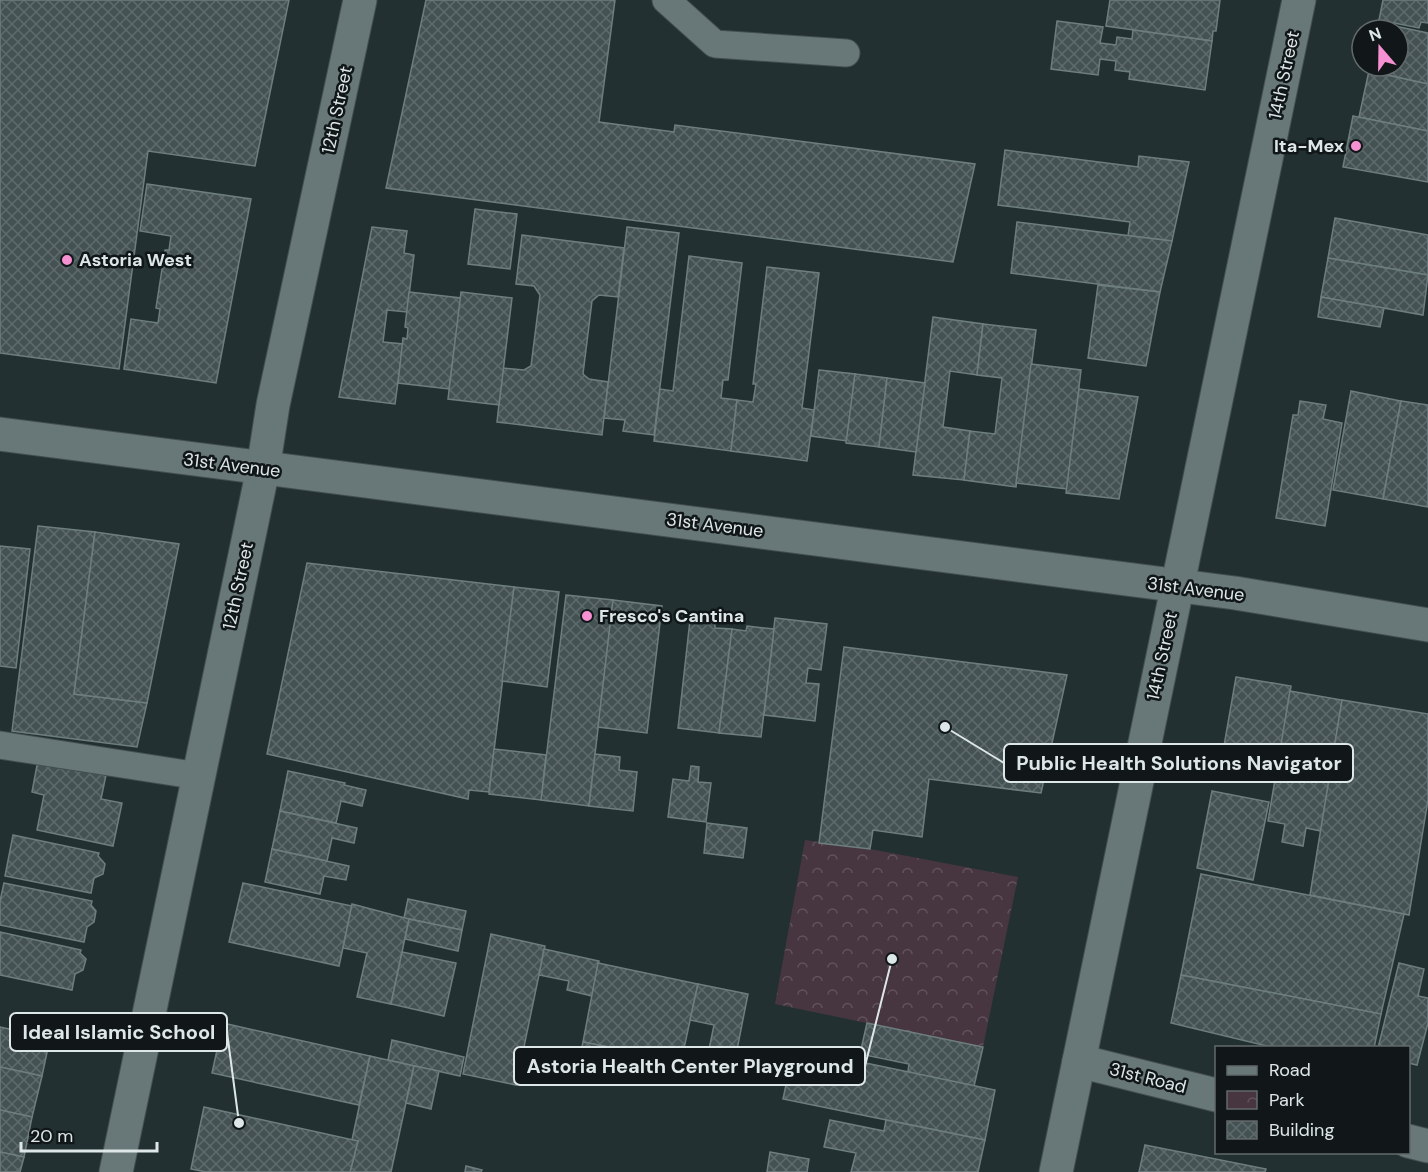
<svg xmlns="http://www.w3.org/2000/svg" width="1428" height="1172" viewBox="0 0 1428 1172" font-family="'DM Sans',sans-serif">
	<defs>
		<pattern id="park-crowns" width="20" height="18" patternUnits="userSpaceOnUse" patternTransform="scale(1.5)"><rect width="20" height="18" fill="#473540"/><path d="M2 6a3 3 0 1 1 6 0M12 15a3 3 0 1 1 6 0" fill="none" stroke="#61525c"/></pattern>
		<pattern id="building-cross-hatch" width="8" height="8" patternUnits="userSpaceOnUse" patternTransform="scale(1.5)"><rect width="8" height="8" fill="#445254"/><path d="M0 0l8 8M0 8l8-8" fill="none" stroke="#5f6b6d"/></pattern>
	</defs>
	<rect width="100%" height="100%" fill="#233032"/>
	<polygon fill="url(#park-crowns)" points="805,840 870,849 1018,877 983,1047 775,1004"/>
	<g fill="url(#building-cross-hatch)" stroke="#6e7e7f" stroke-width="1.5">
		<polygon points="0,0 289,0 255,166 148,151 119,369 0,353"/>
		<polygon points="426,0 615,0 599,122 674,132 675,125 975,164 953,262 386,188"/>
		<polygon points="1110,0 1220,0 1216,31 1213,31 1212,41 1106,26"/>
		<polygon points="1383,0 1428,0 1428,23 1421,22 1419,28 1379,20"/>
		<polygon points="1057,21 1103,27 1100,43 1116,45 1117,37 1132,39 1133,30 1212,41 1205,90 1129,79 1130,72 1115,70 1116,61 1100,59 1098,75 1051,69"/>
		<polygon points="1390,25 1428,33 1428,84 1367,71 1368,66 1398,66 1398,30 1389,30"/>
		<polygon points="1369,71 1428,84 1428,131 1359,117"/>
		<polygon points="1353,116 1428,131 1428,182 1343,167"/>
		<polygon points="1005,150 1138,167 1139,156 1189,162 1172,241 1128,236 1130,222 998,205"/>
		<polygon points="147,184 251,199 216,383 124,369 131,319 158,323 160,309 156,308 165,250 169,250 171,236 140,231"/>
		<polygon points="475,209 517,214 510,269 468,264"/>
		<polygon points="1335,218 1428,235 1428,275 1328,258"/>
		<polygon points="1017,222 1172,241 1160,292 1011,273"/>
		<polygon points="372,227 407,231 404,253 414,255 407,312 387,310 383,342 403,344 395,404 339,397"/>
		<polygon points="627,227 679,233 654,435 623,431 625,420 604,418"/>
		<polygon points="522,235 624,248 618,297 599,295 592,301 583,374 589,379 608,382 602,435 497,422 503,368 524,370 531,366 540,295 534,286 516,284"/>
		<polygon points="689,256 742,263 728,380 723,380 721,398 737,400 731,451 654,441 660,389 673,391"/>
		<polygon points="1328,258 1428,275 1423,315 1321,297"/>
		<polygon points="767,267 819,273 802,408 814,410 807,461 731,451 737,400 753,402 756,384 753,384"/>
		<polygon points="1098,285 1160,292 1146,366 1088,358"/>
		<polygon points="409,292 461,298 449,389 398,383 403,338 407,339 408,328 405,327"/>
		<polygon points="461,292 512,298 499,405 448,399"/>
		<polygon points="1321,297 1384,308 1380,327 1318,317"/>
		<polygon points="933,317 983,324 977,375 950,371 943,427 970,431 964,480 913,475"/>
		<polygon points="983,324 1036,330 1016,487 964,480 970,431 995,434 1002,378 977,375"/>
		<polygon points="1031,364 1081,370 1067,489 1016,483"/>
		<polygon points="819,370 855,374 847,441 811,436"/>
		<polygon points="855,374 887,378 879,447 846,443"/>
		<polygon points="887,378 925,383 916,452 879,447"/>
		<polygon points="1079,389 1138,397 1119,499 1066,493"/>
		<polygon points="1351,391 1401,401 1383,499 1333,490"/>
		<polygon points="1300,401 1326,405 1323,419 1342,423 1325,526 1276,518 1293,415 1298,415"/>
		<polygon points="1401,401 1428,405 1428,507 1383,499"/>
		<polygon points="38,526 95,532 74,694 147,703 137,747 12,731"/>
		<polygon points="95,532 179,544 147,703 74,694"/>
		<polygon points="0,546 30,549 16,668 0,666"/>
		<polygon points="307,563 514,587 489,792 469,790 468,799 267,754"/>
		<polygon points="514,587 559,592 547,687 502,681"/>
		<polygon points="566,595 613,600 589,806 541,800"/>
		<polygon points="613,600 662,606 647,733 598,727"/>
		<polygon points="775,618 827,624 821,670 808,668 806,683 819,684 815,721 764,715"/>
		<polygon points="690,620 715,623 715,628 732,629 719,733 678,728"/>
		<polygon points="747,626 774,629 761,737 719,733 732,629 746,631"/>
		<polygon points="844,647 1067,675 1041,793 929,779 922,837 873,830 870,849 819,843"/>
		<polygon points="1236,677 1291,686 1277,772 1221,763"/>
		<polygon points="1290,691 1342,700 1321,831 1306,828 1303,846 1282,842 1285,824 1268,821"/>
		<polygon points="1342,700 1428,714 1428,800 1409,915 1310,895"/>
		<polygon points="494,749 546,755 541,800 489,794"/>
		<polygon points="595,754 620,757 619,770 637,772 633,811 589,806"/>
		<polygon points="38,760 106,775 101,799 122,803 113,846 37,830 44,795 32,792"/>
		<polygon points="691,766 699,767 698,782 711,783 706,822 668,817 673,779 689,781"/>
		<polygon points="288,771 345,783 344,785 366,790 362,806 341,801 336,823 280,811"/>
		<polygon points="1212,791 1269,802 1253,880 1197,868"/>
		<polygon points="280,811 357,828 354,843 332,838 327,861 272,849"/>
		<polygon points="707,823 747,828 743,858 704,853"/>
		<polygon points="13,835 99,853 98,856 105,864 103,874 94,878 91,893 5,876"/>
		<polygon points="272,849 349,866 346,880 324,876 320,894 265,882"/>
		<polygon points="1201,874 1404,914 1381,1014 1181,975"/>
		<polygon points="4,883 92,901 91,905 96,911 94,922 87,927 84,942 0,925 0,901"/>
		<polygon points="243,883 352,906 339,966 229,942"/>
		<polygon points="408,899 466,911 462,930 404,918"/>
		<polygon points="352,904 409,919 391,1004 357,997 367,953 343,948"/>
		<polygon points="409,919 462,930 458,951 405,939"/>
		<polygon points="0,932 81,950 80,953 86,959 83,970 75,974 72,990 0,975"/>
		<polygon points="491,934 545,946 516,1085 463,1074"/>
		<polygon points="544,949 599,961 592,996 567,990 569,981 539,975"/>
		<polygon points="402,952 456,963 444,1016 391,1004"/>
		<polygon points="598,963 698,984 681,1062 583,1042"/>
		<polygon points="1399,963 1424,969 1418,996 1428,998 1428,1023 1417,1065 1408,1063 1408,1048 1378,1048"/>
		<polygon points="1181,975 1381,1014 1374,1048 1275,1048 1171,1023"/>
		<polygon points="698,984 748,994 731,1080 704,1074 714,1025 690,1020"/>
		<polygon points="223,1023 370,1056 359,1105 212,1073"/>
		<polygon points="867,1023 983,1047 974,1086 912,1073 908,1071 909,1064 860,1054"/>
		<polygon points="0,1027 50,1038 42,1076 0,1067"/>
		<polygon points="392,1040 464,1057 460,1076 388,1060"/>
		<polygon points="583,1042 620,1049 613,1082 576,1074"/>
		<polygon points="794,1048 995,1090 985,1140 783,1099"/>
		<polygon points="370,1056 414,1066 391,1172 350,1172 358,1141 352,1140"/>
		<polygon points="414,1066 439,1071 431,1109 406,1103"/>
		<polygon points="0,1067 42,1076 32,1117 0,1110"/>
		<polygon points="204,1107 358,1141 350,1172 206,1172 191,1169"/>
		<polygon points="0,1110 32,1117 24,1157 0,1152"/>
		<polygon points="830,1120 884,1131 886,1120 985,1140 978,1172 851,1172 856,1153 824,1147"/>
		<polygon points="1145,1145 1266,1169 1265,1172 1139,1172"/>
		<polygon points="0,1152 24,1157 20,1172 0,1172"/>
		<polygon points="770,1152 809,1159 807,1172 767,1172"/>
		<polygon points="466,1166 482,1170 481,1172 465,1172"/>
	</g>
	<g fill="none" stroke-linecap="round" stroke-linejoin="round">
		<g stroke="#434e50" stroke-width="29">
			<g id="lane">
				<polyline points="666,0 715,44 846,53"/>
				<polyline points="0,745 199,776"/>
			</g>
		</g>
		<g stroke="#434e50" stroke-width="35">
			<g id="street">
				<polyline points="0,434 1235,593 1428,625"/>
				<polyline points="1079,1061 1216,1095"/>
				<polyline points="1408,1141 1428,1146"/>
				<polyline points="116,1172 263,469 273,405 360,0"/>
				<polyline points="1056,1172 1299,0"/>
			</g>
		</g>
		<use href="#lane" stroke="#687778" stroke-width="27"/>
		<use href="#street" stroke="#687778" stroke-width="33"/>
	</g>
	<g fill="#f591d2" stroke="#111718" stroke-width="2">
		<circle cx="1356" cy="146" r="6"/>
		<circle cx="67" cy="260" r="6"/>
		<circle cx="587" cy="616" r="6"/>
	</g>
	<g text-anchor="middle" stroke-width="5" stroke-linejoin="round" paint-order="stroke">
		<g font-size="18" fill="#dee7e8" stroke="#111718">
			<text transform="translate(1284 75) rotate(-78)" y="6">14th Street</text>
			<text transform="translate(337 110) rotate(-78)" y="6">12th Street</text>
			<text transform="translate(232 465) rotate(7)" y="6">31st Avenue</text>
			<text transform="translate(715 525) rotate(7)" y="6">31st Avenue</text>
			<text transform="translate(238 586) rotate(-78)" y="6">12th Street</text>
			<text transform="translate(1196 589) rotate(7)" y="6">31st Avenue</text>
			<text transform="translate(1162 656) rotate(-78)" y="6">14th Street</text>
			<text transform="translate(1148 1078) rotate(14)" y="6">31st Road</text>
		</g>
		<g font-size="18" font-weight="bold" fill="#dee7e8" stroke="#111718" text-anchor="start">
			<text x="1344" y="152" text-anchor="end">Ita-Mex</text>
			<text x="79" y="266">Astoria West</text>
			<text x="599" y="622">Fresco's Cantina</text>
		</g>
	</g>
	<path fill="none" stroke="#dee7e8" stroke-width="2" d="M945 727L1004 763M239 1123L227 1032M892 959L865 1066"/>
	<g fill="#dee7e8" stroke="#111718" stroke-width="2">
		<circle cx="945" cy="727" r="6"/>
		<circle cx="239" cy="1123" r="6"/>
		<circle cx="892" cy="959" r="6"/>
	</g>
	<g fill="#111718" stroke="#dee7e8" stroke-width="2">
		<rect x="1004" y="744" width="349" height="38" rx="6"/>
		<rect x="10" y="1013" width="217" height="38" rx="6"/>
		<rect x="514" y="1047" width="351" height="38" rx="6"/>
	</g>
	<g font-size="20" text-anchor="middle" font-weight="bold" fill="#dee7e8">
		<text x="1179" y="770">Public Health Solutions Navigator</text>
		<text x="119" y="1039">Ideal Islamic School</text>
		<text x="690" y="1073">Astoria Health Center Playground</text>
	</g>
	<rect x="1215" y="1046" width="195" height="108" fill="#111718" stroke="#636a6b" stroke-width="1.5"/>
	<rect x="1227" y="1066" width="30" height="9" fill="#687778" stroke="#636a6b" stroke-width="1.5"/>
	<text x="1269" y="1076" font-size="18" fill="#dee7e8">Road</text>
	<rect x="1227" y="1091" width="30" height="18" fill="url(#park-crowns)" stroke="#636a6b" stroke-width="1.5"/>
	<text x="1269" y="1106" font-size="18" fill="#dee7e8">Park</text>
	<rect x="1227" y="1121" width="30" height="18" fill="url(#building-cross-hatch)" stroke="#636a6b" stroke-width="1.5"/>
	<text x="1269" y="1136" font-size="18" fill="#dee7e8">Building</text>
	<g transform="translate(1380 48) rotate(340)"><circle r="28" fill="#111718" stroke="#636a6b" stroke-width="1.5"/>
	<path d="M0-4.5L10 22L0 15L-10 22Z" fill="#f591d2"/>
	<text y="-9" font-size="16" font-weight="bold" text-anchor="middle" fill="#dee7e8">N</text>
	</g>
	<path d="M21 1142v9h136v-9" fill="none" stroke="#dee7e8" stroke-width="3"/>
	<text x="30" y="1142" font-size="18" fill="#dee7e8" stroke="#111718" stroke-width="4.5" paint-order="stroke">20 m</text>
</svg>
